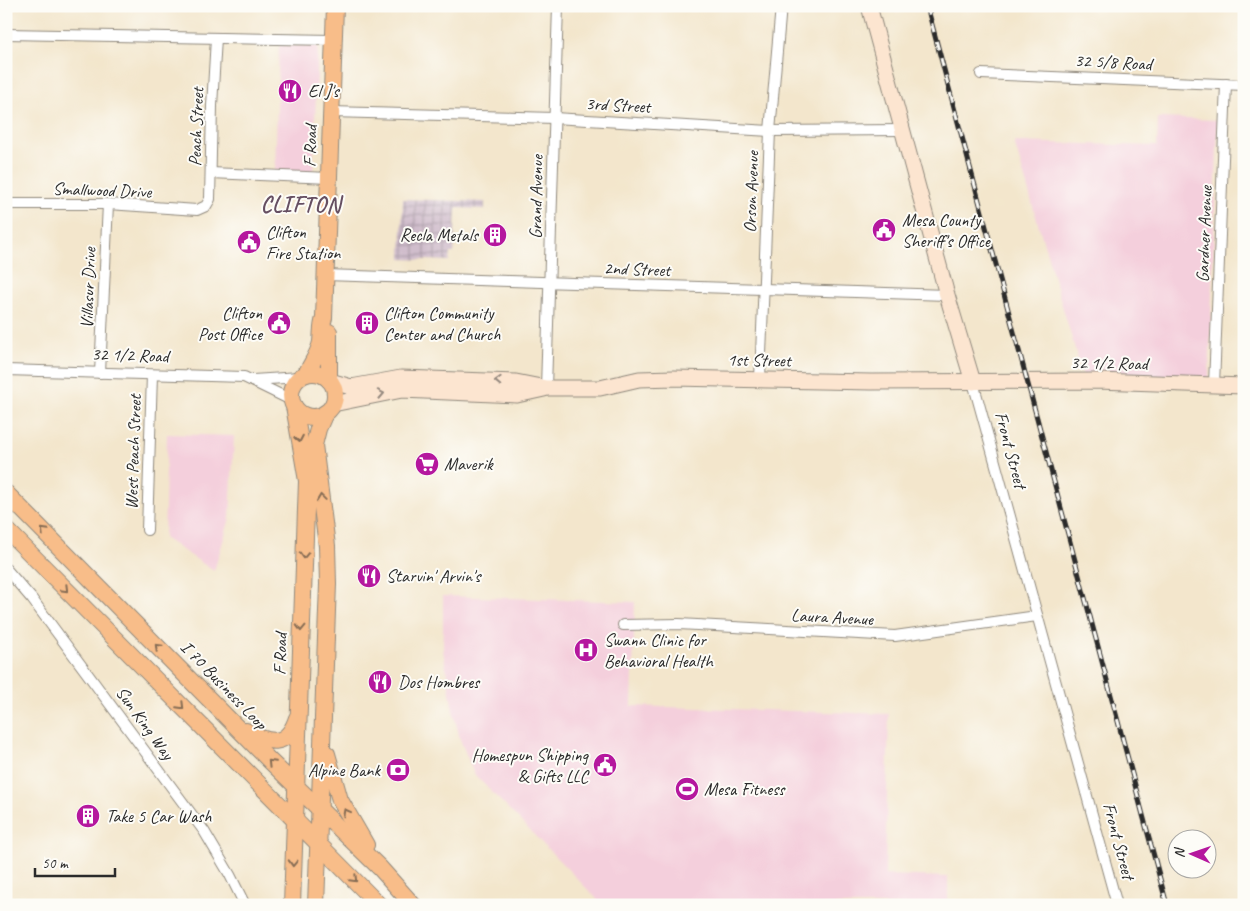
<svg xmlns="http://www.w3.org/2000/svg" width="1250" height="911" viewBox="0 0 1250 911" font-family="Caveat,sans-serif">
	<defs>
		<pattern id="industrial-grid" width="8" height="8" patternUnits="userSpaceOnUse" patternTransform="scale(1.25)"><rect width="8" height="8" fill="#d0bdcc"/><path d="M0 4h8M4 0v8" fill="none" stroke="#a99aa6"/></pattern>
	</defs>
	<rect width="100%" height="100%" fill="#fdfcf7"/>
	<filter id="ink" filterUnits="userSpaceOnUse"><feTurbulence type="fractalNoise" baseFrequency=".02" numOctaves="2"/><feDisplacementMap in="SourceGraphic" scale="10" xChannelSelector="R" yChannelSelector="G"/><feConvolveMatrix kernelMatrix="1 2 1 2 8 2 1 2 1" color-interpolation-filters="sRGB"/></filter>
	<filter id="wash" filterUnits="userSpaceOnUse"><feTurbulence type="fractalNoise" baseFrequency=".0096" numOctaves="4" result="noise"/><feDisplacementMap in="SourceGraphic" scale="20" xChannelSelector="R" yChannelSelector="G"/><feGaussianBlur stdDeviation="1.12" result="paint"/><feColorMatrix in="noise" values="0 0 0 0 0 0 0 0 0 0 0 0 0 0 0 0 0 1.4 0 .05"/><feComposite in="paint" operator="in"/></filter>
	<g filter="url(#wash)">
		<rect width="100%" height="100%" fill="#f3e6cc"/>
		<g fill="#f4cfdc">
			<polygon points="279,45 318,46 313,171 310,173 275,172"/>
			<polygon points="1158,118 1218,120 1209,379 1083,376 1014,142 1157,146"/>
			<polygon points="167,434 234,436 230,518 214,571 164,538"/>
			<polygon points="443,596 635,602 632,706 889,714 885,875 948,877 948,905 603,905 474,774 460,739 453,711 443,650"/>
		</g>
		<polygon fill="url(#industrial-grid)" points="403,199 485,202 485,209 456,208 454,253 450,253 449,261 401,259"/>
	</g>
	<g filter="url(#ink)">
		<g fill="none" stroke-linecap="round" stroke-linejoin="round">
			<g stroke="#8f887c" stroke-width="12">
				<g id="street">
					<polyline points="6,34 333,40"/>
					<polyline points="981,74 1244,85"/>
					<polyline points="331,112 554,118 770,131 903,130"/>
					<polyline points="211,173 329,178"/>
					<polyline points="6,204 108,204 197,210 206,206 210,199 212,106 216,38"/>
					<polyline points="325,275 947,295"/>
					<polyline points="6,370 244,377 291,400"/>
					<polyline points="100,373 108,204"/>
					<polyline points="760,379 770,131 781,6"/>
					<polyline points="253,380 300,377"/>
					<polyline points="973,382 1117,905"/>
					<polyline points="1214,385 1226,84"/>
					<polyline points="546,388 558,6"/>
					<polyline points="147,530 152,375"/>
					<polyline points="6,569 32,599 204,831 230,875 245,905"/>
					<polyline points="623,625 679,624 895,636 1037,616"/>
				</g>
			</g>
			<g stroke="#8f887c" stroke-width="17">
				<g id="secondary">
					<polyline points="869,6 947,295 973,382"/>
					<polyline points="330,381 351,387 401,378 516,382 546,388 600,388 639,379 674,378 871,382 1097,381 1244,386"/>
					<polyline points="333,404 402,390 517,395 544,389"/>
				</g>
			</g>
			<g stroke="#8f887c" stroke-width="18">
				<g id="primary">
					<circle cx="313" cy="395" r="22"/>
					<path d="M306 374C311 364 319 353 321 342 322 332 321 327 324 318L335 6"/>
					<polyline points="329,380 329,332"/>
					<polyline points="6,493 270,761 380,868 413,905"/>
					<polyline points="6,529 379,905"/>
					<path d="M246 731C270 744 287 748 297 718"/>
					<polyline points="327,754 340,800 366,845"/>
					<polyline points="292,905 307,481 294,406"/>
					<polyline points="316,905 328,584 327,546 314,445 318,429 325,413"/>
				</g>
			</g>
			<use href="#street" stroke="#fff" stroke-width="10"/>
			<use href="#secondary" stroke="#fce5d0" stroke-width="15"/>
			<use href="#primary" stroke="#f8bd89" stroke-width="16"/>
			<g stroke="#2b2b2b" stroke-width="5">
				<polyline id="rail" points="927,6 1167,905"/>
			</g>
			<use href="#rail" stroke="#fdfcf7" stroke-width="3" stroke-dasharray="9" stroke-linecap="butt"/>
		</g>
		<defs><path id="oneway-chevron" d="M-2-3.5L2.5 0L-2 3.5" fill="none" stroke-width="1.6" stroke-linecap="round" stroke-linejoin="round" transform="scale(1.25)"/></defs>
		<g stroke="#94887e">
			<use href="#oneway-chevron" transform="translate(498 381) rotate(-178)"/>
			<use href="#oneway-chevron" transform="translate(381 394) rotate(-11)"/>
		</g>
		<g stroke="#876d55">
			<use href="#oneway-chevron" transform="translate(299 439) rotate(79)"/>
			<use href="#oneway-chevron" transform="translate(321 498) rotate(-98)"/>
			<use href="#oneway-chevron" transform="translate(44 531) rotate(-135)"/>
			<use href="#oneway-chevron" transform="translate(304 555) rotate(92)"/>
			<use href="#oneway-chevron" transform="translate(65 589) rotate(45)"/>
			<use href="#oneway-chevron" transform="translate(301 628) rotate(92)"/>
			<use href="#oneway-chevron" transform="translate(158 647) rotate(-135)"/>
			<use href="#oneway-chevron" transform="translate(181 706) rotate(45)"/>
			<use href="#oneway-chevron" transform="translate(271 763) rotate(-134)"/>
			<use href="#oneway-chevron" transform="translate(346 812) rotate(-118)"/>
			<use href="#oneway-chevron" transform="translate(293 863) rotate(92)"/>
			<use href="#oneway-chevron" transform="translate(354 879) rotate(45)"/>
		</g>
	</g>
	<defs>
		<g id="restaurant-disc" transform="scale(1.25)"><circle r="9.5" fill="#b5179e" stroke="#fdfcf7"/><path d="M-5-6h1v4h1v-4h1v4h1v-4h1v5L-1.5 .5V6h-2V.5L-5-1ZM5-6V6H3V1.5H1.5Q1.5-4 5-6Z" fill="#fff"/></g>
		<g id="civic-disc" transform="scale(1.25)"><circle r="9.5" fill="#b5179e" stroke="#fdfcf7"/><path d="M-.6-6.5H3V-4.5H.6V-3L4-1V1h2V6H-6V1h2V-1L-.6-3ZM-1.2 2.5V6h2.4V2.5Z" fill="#fff"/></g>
		<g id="building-disc" transform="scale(1.25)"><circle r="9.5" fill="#b5179e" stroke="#fdfcf7"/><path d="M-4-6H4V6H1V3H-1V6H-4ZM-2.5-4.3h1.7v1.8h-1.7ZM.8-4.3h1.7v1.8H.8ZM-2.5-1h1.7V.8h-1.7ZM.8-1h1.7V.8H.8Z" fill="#fff"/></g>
		<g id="supermarket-disc" transform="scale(1.25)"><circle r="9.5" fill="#b5179e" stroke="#fdfcf7"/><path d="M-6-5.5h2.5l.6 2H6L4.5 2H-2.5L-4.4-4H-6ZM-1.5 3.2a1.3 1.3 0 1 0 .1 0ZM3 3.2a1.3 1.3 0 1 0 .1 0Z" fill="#fff"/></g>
		<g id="hospital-disc" transform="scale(1.25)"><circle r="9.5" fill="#b5179e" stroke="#fdfcf7"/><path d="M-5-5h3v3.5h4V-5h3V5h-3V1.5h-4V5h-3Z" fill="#fff"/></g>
		<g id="bank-disc" transform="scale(1.25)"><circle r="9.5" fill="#b5179e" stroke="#fdfcf7"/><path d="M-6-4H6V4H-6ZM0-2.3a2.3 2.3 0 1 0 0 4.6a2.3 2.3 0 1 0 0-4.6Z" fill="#fff"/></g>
		<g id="stadium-disc" transform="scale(1.25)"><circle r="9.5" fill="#b5179e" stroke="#fdfcf7"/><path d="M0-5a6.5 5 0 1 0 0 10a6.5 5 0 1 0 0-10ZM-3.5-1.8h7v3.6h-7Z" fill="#fff"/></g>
	</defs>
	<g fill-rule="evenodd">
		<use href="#restaurant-disc" x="290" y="91"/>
		<use href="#civic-disc" x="884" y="230"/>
		<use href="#building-disc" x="495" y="235"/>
		<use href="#civic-disc" x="249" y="242"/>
		<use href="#civic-disc" x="279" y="323"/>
		<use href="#building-disc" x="367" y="323"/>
		<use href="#supermarket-disc" x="427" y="464"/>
		<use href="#restaurant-disc" x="369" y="576"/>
		<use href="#hospital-disc" x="586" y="650"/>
		<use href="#restaurant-disc" x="380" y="682"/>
		<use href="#civic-disc" x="605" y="765"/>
		<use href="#bank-disc" x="398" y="770"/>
		<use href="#stadium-disc" x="687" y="789"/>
		<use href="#building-disc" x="88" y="816"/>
	</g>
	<g text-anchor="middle" stroke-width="4" stroke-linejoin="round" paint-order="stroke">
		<g font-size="18" fill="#2b2b2b" stroke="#fdfcf7">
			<text transform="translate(1113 62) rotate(3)" y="6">32 5/8 Road</text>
			<text transform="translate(618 105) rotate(3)" y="6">3rd Street</text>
			<text transform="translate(196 127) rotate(-88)" y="6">Peach Street</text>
			<text transform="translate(310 146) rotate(-88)" y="6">F Road</text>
			<text transform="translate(102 190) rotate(2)" y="6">Smallwood Drive</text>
			<text transform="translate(751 192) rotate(-88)" y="6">Orson Avenue</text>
			<text transform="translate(536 197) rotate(-89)" y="6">Grand Avenue</text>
			<text transform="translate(1204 234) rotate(-88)" y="6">Gardner Avenue</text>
			<text transform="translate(637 269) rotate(2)" y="6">2nd Street</text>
			<text transform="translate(88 288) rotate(-88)" y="6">Villasur Drive</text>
			<text transform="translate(130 355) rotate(2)" y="6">32 1/2 Road</text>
			<text transform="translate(759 360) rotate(1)" y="6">1st Street</text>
			<text transform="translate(1109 363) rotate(1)" y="6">32 1/2 Road</text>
			<text transform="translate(1011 450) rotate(75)" y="6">Front Street</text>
			<text transform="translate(133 452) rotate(-88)" y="6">West Peach Street</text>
			<text transform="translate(832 617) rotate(3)" y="6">Laura Avenue</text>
			<text transform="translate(280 654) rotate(-88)" y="6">F Road</text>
			<text transform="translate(224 685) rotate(46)" y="6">I 70 Business Loop</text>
			<text transform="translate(145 723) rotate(54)" y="6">Sun King Way</text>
			<text transform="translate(1119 841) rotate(75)" y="6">Front Street</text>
		</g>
		<g font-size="18" fill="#2b2b2b" stroke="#fdfcf7" text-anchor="start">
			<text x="308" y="97">El J's</text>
			<text x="902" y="226">Mesa County<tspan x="902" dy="21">Sheriff's Office</tspan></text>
			<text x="266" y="238">Clifton<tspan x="266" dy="21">Fire Station</tspan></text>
			<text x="478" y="241" text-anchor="end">Recla Metals</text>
			<text x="262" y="319" text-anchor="end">Clifton<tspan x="262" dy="21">Post Office</tspan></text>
			<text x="384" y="319">Clifton Community<tspan x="384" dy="21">Center and Church</tspan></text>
			<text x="444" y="470">Maverik</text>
			<text x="386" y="582">Starvin' Arvin's</text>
			<text x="604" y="646">Swann Clinic for<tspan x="604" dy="21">Behavioral Health</tspan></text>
			<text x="398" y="688">Dos Hombres</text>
			<text x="588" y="761" text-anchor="end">Homespun Shipping<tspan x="588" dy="21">&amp; Gifts LLC</tspan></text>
			<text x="380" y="776" text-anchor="end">Alpine Bank</text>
			<text x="704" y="795">Mesa Fitness</text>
			<text x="106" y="822">Take 5 Car Wash</text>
		</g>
		<g font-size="22" font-weight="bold" letter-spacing="1" fill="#664f62" stroke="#fdfcf7">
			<text x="301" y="212">CLIFTON</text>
		</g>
	</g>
	<rect width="1250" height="911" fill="none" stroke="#fdfcf7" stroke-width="25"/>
	<g transform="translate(1192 854) rotate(272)"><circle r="24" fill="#fdfcf7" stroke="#a9a8a5"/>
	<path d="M0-4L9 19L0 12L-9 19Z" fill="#b5179e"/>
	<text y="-8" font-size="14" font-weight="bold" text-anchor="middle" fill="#2b2b2b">N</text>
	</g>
	<path d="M35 868v8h80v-8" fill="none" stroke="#2b2b2b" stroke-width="2.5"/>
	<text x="42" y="868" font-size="15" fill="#2b2b2b" stroke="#fdfcf7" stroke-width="4" paint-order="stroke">50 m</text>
</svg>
